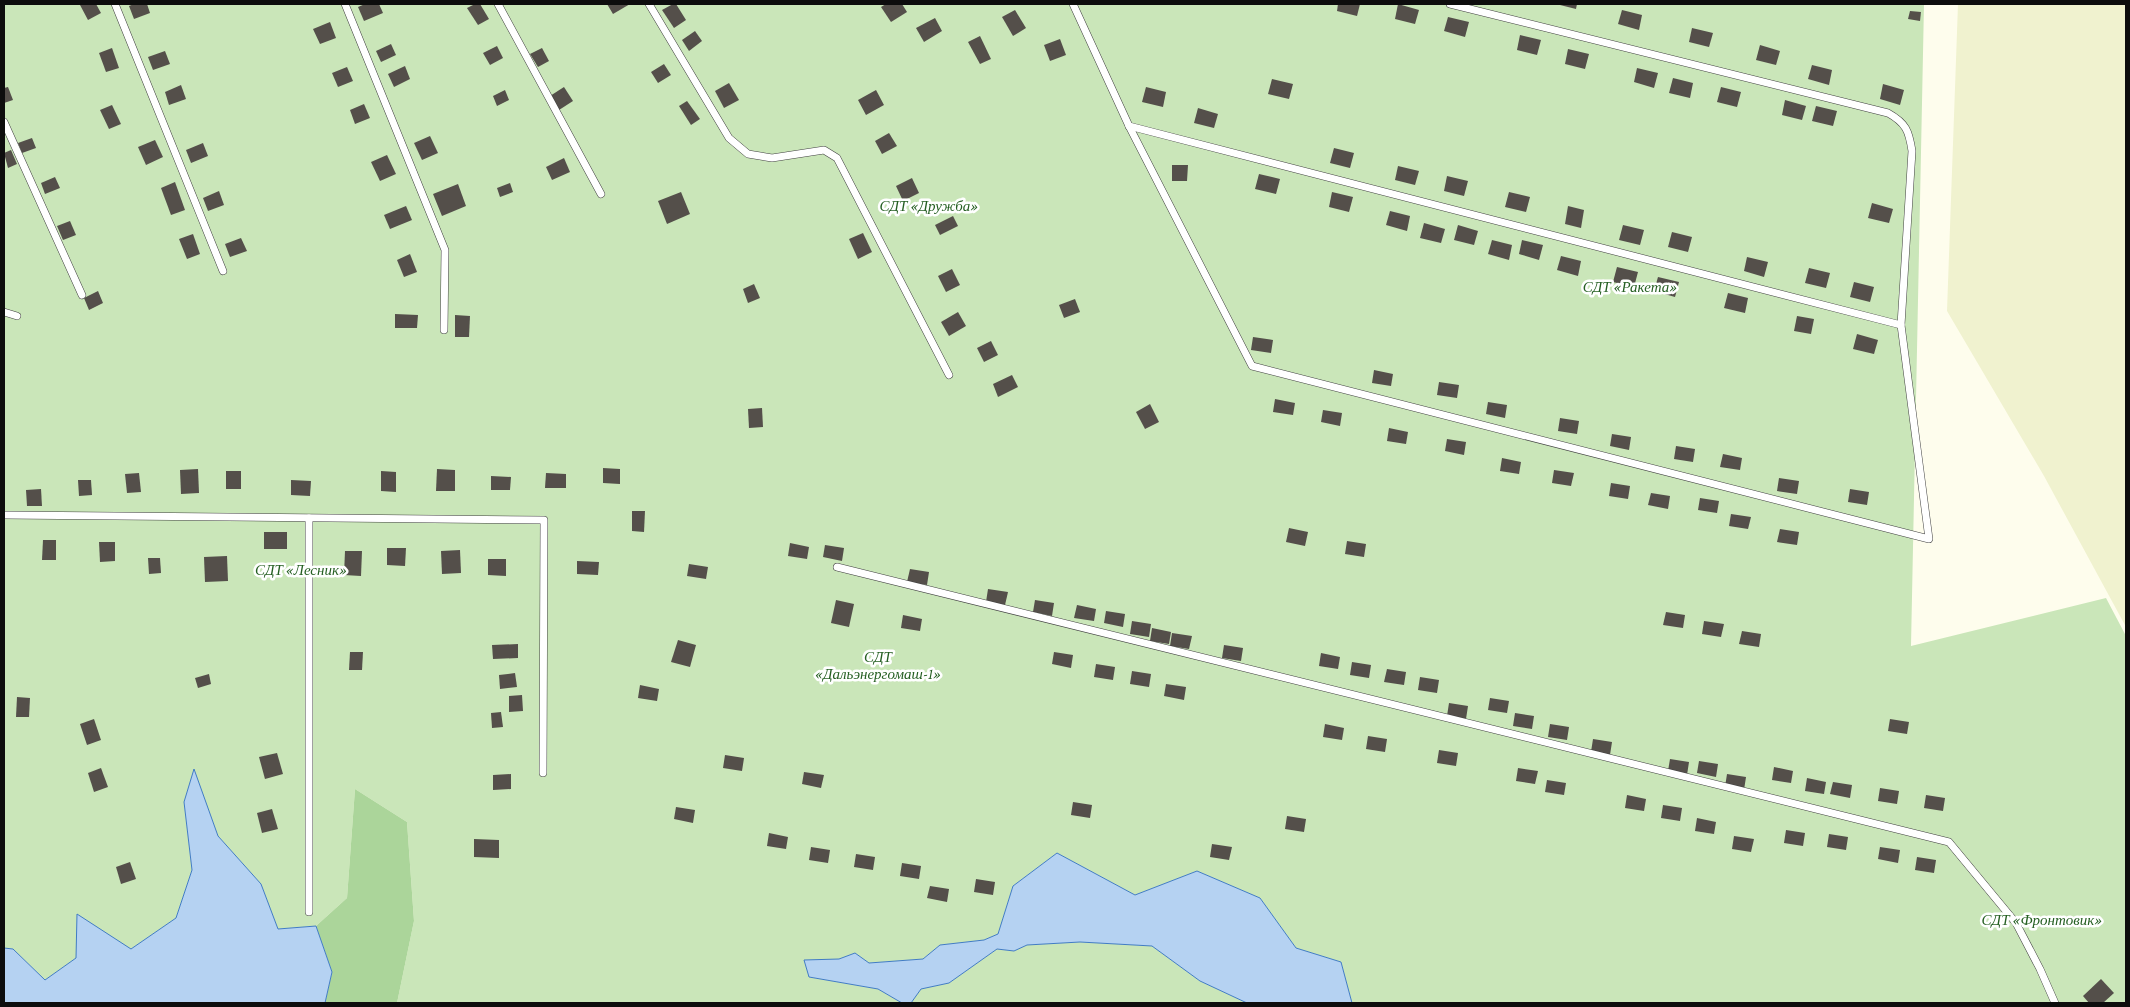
<svg xmlns="http://www.w3.org/2000/svg" width="2130" height="1007" viewBox="0 0 2130 1007" font-family="'Crimson Pro',serif">
	<rect width="100%" height="100%" fill="#fefded"/>
	<polygon fill="#f0f2cf" points="1958,4 2126,4 2126,627 2044,476 1947,311"/>
	<g fill="#cae6b9">
		<polygon points="4,4 1924,4 1911,646 2106,598 2126,636 2126,1003 1352,1003 1341,962 1296,948 1260,898 1197,871 1135,895 1057,853 1013,886 998,934 984,940 940,945 923,959 869,963 855,953 840,959 809,977 878,989 902,1003 397,1003 414,921 407,822 355,789 347,898 316,926 278,929 261,884 218,836 194,770 184,802 192,870 176,918 131,949 76,958 45,980 13,949 4,948"/>
		<polygon points="1080,942 1152,946 1200,981 1247,1003 911,1003 921,989 949,983 997,949 1014,951 1027,945"/>
	</g>
	<polygon fill="#abd59a" points="355,789 407,822 414,921 397,1003 325,1003 332,972 316,926 347,898"/>
	<g fill="#b5d2f2" stroke="#417cc4">
		<polygon points="194,769 218,836 261,884 278,929 316,926 332,972 325,1003 4,1003 4,948 13,949 45,980 76,958 77,914 131,949 176,918 192,870 184,802"/>
		<polygon points="1057,853 1135,895 1197,871 1260,898 1296,948 1341,962 1352,1003 1247,1003 1200,981 1152,946 1080,942 1027,945 1014,951 997,949 949,983 921,989 911,1003 902,1003 878,989 809,977 804,960 839,959 855,953 869,963 923,959 940,945 984,940 998,934 1013,886"/>
	</g>
	<g fill="#544f4a">
		<polygon points="83,4 96,4 101,13 88,20 80,5"/>
		<polygon points="134,4 147,4 150,13 134,19 129,6"/>
		<polygon points="365,4 379,4 383,13 364,21 358,7"/>
		<polygon points="475,4 480,4 489,19 478,25 467,8"/>
		<polygon points="607,4 630,4 613,14"/>
		<polygon points="673,4 676,4 686,20 674,28 662,10"/>
		<polygon points="886,4 902,4 907,12 891,22 881,7"/>
		<polygon points="1338,4 1360,4 1357,16 1337,11"/>
		<polygon points="1398,4 1419,10 1415,24 1395,19"/>
		<polygon points="1556,4 1577,4 1576,9"/>
		<polygon points="1015,10 1026,28 1013,36 1002,17"/>
		<polygon points="1622,10 1642,15 1639,30 1618,24"/>
		<polygon points="1910,11 1921,12 1920,21 1908,19"/>
		<polygon points="1448,17 1469,22 1465,37 1444,31"/>
		<polygon points="935,18 942,31 924,42 916,28"/>
		<polygon points="330,22 336,38 320,44 313,29"/>
		<polygon points="1692,28 1713,33 1709,47 1689,42"/>
		<polygon points="695,31 702,41 689,51 682,40"/>
		<polygon points="1520,35 1541,40 1537,55 1517,50"/>
		<polygon points="980,36 991,59 980,64 968,42"/>
		<polygon points="1060,39 1066,55 1050,61 1044,45"/>
		<polygon points="391,44 396,55 381,62 376,51"/>
		<polygon points="1760,45 1780,51 1776,65 1756,60"/>
		<polygon points="497,46 503,58 490,65 483,53"/>
		<polygon points="112,48 119,68 106,72 99,53"/>
		<polygon points="542,48 549,61 538,67 530,54"/>
		<polygon points="1568,49 1589,54 1585,69 1565,64"/>
		<polygon points="165,51 170,64 153,70 148,57"/>
		<polygon points="664,64 671,75 658,83 651,72"/>
		<polygon points="1812,65 1832,70 1829,85 1808,79"/>
		<polygon points="405,66 410,79 394,87 388,74"/>
		<polygon points="347,67 353,81 338,87 332,73"/>
		<polygon points="1637,68 1658,73 1654,88 1634,82"/>
		<polygon points="1673,78 1693,83 1690,98 1669,93"/>
		<polygon points="1272,79 1293,84 1289,99 1268,94"/>
		<polygon points="729,83 739,100 724,108 715,91"/>
		<polygon points="1883,84 1904,90 1900,105 1880,99"/>
		<polygon points="181,85 186,99 169,105 165,92"/>
		<polygon points="8,87 13,100 4,103 4,88"/>
		<polygon points="564,87 573,101 559,110 550,96"/>
		<polygon points="1146,87 1166,92 1163,107 1142,102"/>
		<polygon points="1721,87 1741,92 1737,107 1717,102"/>
		<polygon points="505,90 509,100 497,106 493,96"/>
		<polygon points="876,90 884,105 866,115 858,100"/>
		<polygon points="1785,100 1806,106 1802,120 1782,115"/>
		<polygon points="687,101 700,119 691,125 679,106"/>
		<polygon points="364,104 370,118 355,124 350,110"/>
		<polygon points="112,105 121,124 109,129 100,110"/>
		<polygon points="1816,106 1837,111 1833,126 1812,121"/>
		<polygon points="1198,108 1218,114 1214,128 1194,123"/>
		<polygon points="889,133 897,146 882,154 875,141"/>
		<polygon points="430,136 438,153 422,160 414,143"/>
		<polygon points="32,138 36,148 22,153 18,143"/>
		<polygon points="155,140 163,157 146,165 138,147"/>
		<polygon points="203,143 208,156 191,163 186,150"/>
		<polygon points="1334,148 1354,153 1350,168 1330,163"/>
		<polygon points="11,150 17,164 8,168 4,153"/>
		<polygon points="387,155 396,174 380,181 371,162"/>
		<polygon points="564,158 570,172 552,180 546,167"/>
		<polygon points="1172,165 1188,165 1187,181 1172,181"/>
		<polygon points="1398,166 1419,171 1415,185 1395,180"/>
		<polygon points="1259,174 1280,179 1276,194 1255,189"/>
		<polygon points="1447,176 1468,181 1464,196 1444,191"/>
		<polygon points="55,177 60,188 45,194 41,183"/>
		<polygon points="912,178 919,193 903,201 896,186"/>
		<polygon points="175,182 185,210 171,215 161,188"/>
		<polygon points="510,183 513,192 500,197 497,188"/>
		<polygon points="458,184 466,206 442,216 433,194"/>
		<polygon points="219,191 224,205 208,211 203,198"/>
		<polygon points="681,192 690,214 667,224 658,201"/>
		<polygon points="1332,192 1353,197 1349,212 1329,207"/>
		<polygon points="1509,192 1530,197 1526,212 1505,207"/>
		<polygon points="1872,203 1893,209 1889,223 1868,218"/>
		<polygon points="406,206 412,220 390,229 384,215"/>
		<polygon points="1568,206 1584,210 1581,228 1565,224"/>
		<polygon points="1390,211 1410,216 1407,231 1386,225"/>
		<polygon points="953,216 958,226 940,235 935,225"/>
		<polygon points="70,221 76,235 63,240 57,226"/>
		<polygon points="1424,223 1445,229 1441,243 1420,238"/>
		<polygon points="1458,225 1478,231 1474,245 1454,240"/>
		<polygon points="1623,225 1644,230 1640,245 1619,240"/>
		<polygon points="1672,232 1692,237 1688,252 1668,247"/>
		<polygon points="863,233 872,252 858,259 849,239"/>
		<polygon points="193,234 200,254 187,259 179,239"/>
		<polygon points="241,238 247,251 230,257 225,244"/>
		<polygon points="1492,240 1512,245 1509,260 1488,254"/>
		<polygon points="1522,240 1543,245 1539,260 1519,254"/>
		<polygon points="410,254 417,272 404,277 397,260"/>
		<polygon points="1561,256 1581,261 1578,276 1557,270"/>
		<polygon points="1747,257 1768,262 1764,277 1744,271"/>
		<polygon points="1617,267 1638,272 1634,287 1613,282"/>
		<polygon points="1809,268 1830,273 1826,288 1805,283"/>
		<polygon points="952,269 960,285 946,292 938,276"/>
		<polygon points="1658,277 1679,282 1675,297 1654,291"/>
		<polygon points="1854,282 1874,287 1870,302 1850,297"/>
		<polygon points="754,284 760,298 748,303 743,289"/>
		<polygon points="98,291 103,303 89,310 84,298"/>
		<polygon points="1728,293 1748,298 1745,313 1724,308"/>
		<polygon points="1075,299 1080,312 1064,318 1059,305"/>
		<polygon points="958,312 966,326 949,336 941,322"/>
		<polygon points="395,314 418,315 417,328 395,328"/>
		<polygon points="455,315 470,316 469,337 455,337"/>
		<polygon points="1797,316 1814,319 1811,334 1794,331"/>
		<polygon points="1857,334 1878,340 1874,354 1853,349"/>
		<polygon points="1253,337 1273,340 1271,353 1251,350"/>
		<polygon points="991,341 998,355 984,362 977,348"/>
		<polygon points="1374,370 1393,374 1391,386 1372,383"/>
		<polygon points="1012,375 1018,387 998,397 993,384"/>
		<polygon points="1439,382 1459,385 1457,398 1437,395"/>
		<polygon points="1275,399 1295,403 1293,415 1273,412"/>
		<polygon points="1488,402 1507,405 1505,418 1486,414"/>
		<polygon points="1150,404 1159,422 1145,429 1136,412"/>
		<polygon points="762,408 763,427 749,428 748,409"/>
		<polygon points="1323,410 1342,413 1340,426 1321,422"/>
		<polygon points="1560,418 1579,421 1577,434 1558,431"/>
		<polygon points="1389,428 1408,432 1406,444 1387,441"/>
		<polygon points="1612,434 1631,437 1629,450 1610,446"/>
		<polygon points="1447,439 1466,442 1464,455 1445,451"/>
		<polygon points="1676,446 1695,449 1693,462 1674,459"/>
		<polygon points="1723,454 1742,458 1740,470 1720,467"/>
		<polygon points="1502,458 1521,462 1519,474 1500,471"/>
		<polygon points="603,468 620,469 620,484 603,483"/>
		<polygon points="198,469 199,493 181,494 180,470"/>
		<polygon points="437,469 455,470 455,491 436,491"/>
		<polygon points="1554,470 1574,473 1571,486 1552,483"/>
		<rect x="226" y="471" width="15" height="18"/>
		<polygon points="381,471 396,472 396,492 381,491"/>
		<polygon points="139,473 141,492 127,493 125,474"/>
		<polygon points="546,473 566,474 566,488 545,488"/>
		<polygon points="491,476 511,477 510,490 491,490"/>
		<polygon points="1779,478 1799,481 1797,494 1777,491"/>
		<polygon points="78,480 91,480 92,495 79,496"/>
		<polygon points="291,480 311,481 310,496 291,495"/>
		<polygon points="1611,483 1630,486 1628,499 1609,496"/>
		<polygon points="41,489 42,506 27,506 26,490"/>
		<polygon points="1850,489 1869,492 1867,505 1848,502"/>
		<polygon points="1651,493 1670,496 1668,509 1648,505"/>
		<polygon points="1700,498 1719,501 1717,513 1698,510"/>
		<polygon points="632,511 645,511 644,532 632,531"/>
		<polygon points="1731,514 1751,517 1748,529 1729,526"/>
		<polygon points="1289,528 1308,532 1305,546 1286,542"/>
		<polygon points="1780,529 1799,532 1797,545 1777,542"/>
		<rect x="264" y="532" width="23" height="17"/>
		<polygon points="43,540 56,540 56,560 42,560"/>
		<polygon points="1347,541 1366,544 1364,557 1345,554"/>
		<polygon points="99,542 115,542 115,561 100,562"/>
		<polygon points="790,543 809,547 807,559 788,556"/>
		<polygon points="825,545 844,548 842,561 823,557"/>
		<polygon points="387,548 406,548 405,566 387,565"/>
		<polygon points="460,550 461,573 442,574 441,551"/>
		<polygon points="345,551 362,551 361,576 344,575"/>
		<polygon points="227,556 228,581 205,582 204,557"/>
		<polygon points="148,558 160,558 161,573 149,574"/>
		<polygon points="488,559 506,559 506,576 488,575"/>
		<polygon points="577,561 599,562 598,575 577,574"/>
		<polygon points="689,564 708,567 706,579 687,576"/>
		<polygon points="910,569 929,572 927,585 907,582"/>
		<polygon points="988,589 1008,592 1005,605 986,602"/>
		<polygon points="836,600 854,604 849,627 831,623"/>
		<polygon points="1035,600 1054,603 1052,616 1033,612"/>
		<polygon points="1077,605 1096,609 1094,621 1074,618"/>
		<polygon points="1106,611 1125,614 1123,627 1104,623"/>
		<polygon points="1666,612 1685,615 1683,628 1663,625"/>
		<polygon points="903,615 922,619 920,631 901,628"/>
		<polygon points="1132,621 1151,624 1149,637 1130,634"/>
		<polygon points="1704,621 1724,624 1721,637 1702,634"/>
		<polygon points="1152,628 1171,632 1169,644 1150,641"/>
		<polygon points="1742,631 1761,634 1759,647 1739,644"/>
		<polygon points="1172,633 1192,636 1189,649 1170,646"/>
		<polygon points="678,640 696,645 690,667 671,662"/>
		<polygon points="518,644 518,658 493,659 492,645"/>
		<polygon points="1224,645 1243,648 1241,661 1222,658"/>
		<polygon points="350,652 363,652 362,670 349,670"/>
		<polygon points="1054,652 1073,655 1071,668 1052,664"/>
		<polygon points="1321,653 1340,657 1338,669 1319,666"/>
		<polygon points="1352,662 1371,665 1369,678 1350,675"/>
		<polygon points="1096,664 1115,667 1113,680 1094,677"/>
		<polygon points="1387,669 1406,672 1404,685 1384,682"/>
		<polygon points="1132,671 1151,674 1149,687 1130,684"/>
		<polygon points="515,673 517,687 500,689 499,675"/>
		<polygon points="209,674 211,684 198,688 195,678"/>
		<polygon points="1420,677 1439,680 1437,693 1418,690"/>
		<polygon points="1166,684 1186,687 1184,700 1164,696"/>
		<polygon points="640,685 659,689 657,701 638,698"/>
		<polygon points="522,695 523,711 509,712 509,696"/>
		<polygon points="17,697 30,698 29,717 16,717"/>
		<polygon points="1490,698 1509,701 1507,713 1488,710"/>
		<polygon points="1449,703 1468,706 1466,719 1447,716"/>
		<polygon points="501,712 503,727 492,728 491,713"/>
		<polygon points="1515,713 1534,716 1532,729 1513,726"/>
		<polygon points="94,719 101,740 87,745 80,724"/>
		<polygon points="1890,719 1909,722 1907,734 1888,731"/>
		<polygon points="1325,724 1344,728 1342,740 1323,737"/>
		<polygon points="1550,724 1569,727 1567,740 1548,737"/>
		<polygon points="1368,736 1387,739 1385,752 1366,749"/>
		<polygon points="1593,739 1612,742 1610,755 1591,752"/>
		<polygon points="1439,750 1458,753 1456,766 1437,763"/>
		<polygon points="277,753 283,774 265,779 259,757"/>
		<polygon points="725,755 744,758 742,771 723,768"/>
		<polygon points="1670,759 1689,762 1687,775 1668,771"/>
		<polygon points="1699,761 1718,764 1716,777 1697,773"/>
		<polygon points="1774,767 1793,771 1791,783 1772,780"/>
		<polygon points="101,768 108,787 94,792 88,773"/>
		<polygon points="1518,768 1538,771 1535,784 1516,781"/>
		<polygon points="804,772 824,775 821,788 802,784"/>
		<polygon points="511,774 511,789 493,790 493,775"/>
		<polygon points="1727,774 1746,777 1744,790 1725,787"/>
		<polygon points="1807,778 1826,782 1824,794 1805,791"/>
		<polygon points="1547,780 1566,783 1564,795 1545,792"/>
		<polygon points="1833,782 1852,785 1850,798 1830,794"/>
		<polygon points="1880,788 1899,791 1897,804 1878,801"/>
		<polygon points="1627,795 1646,799 1644,811 1625,808"/>
		<polygon points="1926,795 1945,798 1943,811 1924,808"/>
		<polygon points="1073,802 1092,805 1090,818 1071,815"/>
		<polygon points="1663,805 1682,808 1680,821 1661,818"/>
		<polygon points="676,807 695,810 693,823 674,819"/>
		<polygon points="272,809 278,829 262,833 257,813"/>
		<polygon points="1287,816 1306,819 1304,832 1285,829"/>
		<polygon points="1697,818 1716,822 1714,834 1695,831"/>
		<polygon points="1786,830 1805,833 1803,846 1784,843"/>
		<polygon points="769,833 788,837 786,849 767,846"/>
		<polygon points="1829,834 1848,837 1846,850 1827,847"/>
		<polygon points="1734,836 1754,839 1751,852 1732,849"/>
		<polygon points="474,839 499,840 499,858 474,857"/>
		<polygon points="1212,844 1232,847 1229,860 1210,857"/>
		<polygon points="811,847 830,850 828,863 809,860"/>
		<polygon points="1880,847 1900,850 1898,863 1878,859"/>
		<polygon points="856,854 875,857 873,870 854,867"/>
		<polygon points="1917,857 1936,860 1934,873 1915,870"/>
		<polygon points="130,862 136,879 121,884 116,867"/>
		<polygon points="902,863 921,866 919,879 900,876"/>
		<polygon points="976,879 995,882 993,895 974,892"/>
		<polygon points="930,886 949,889 947,902 927,898"/>
		<polygon points="2101,979 2114,993 2103,1003 2089,1003 2083,996"/>
	</g>
	<g fill="none" stroke-linecap="round" stroke-linejoin="round">
		<g stroke="#404040" stroke-width="8">
			<g id="lane">
				<polyline points="115,4 223,271"/>
				<polyline points="345,4 445,250 444,330"/>
				<polyline points="498,4 601,194"/>
				<polyline points="649,4 729,138 748,154 772,158 824,150 837,158 949,375"/>
				<path d="M1073 4 1129 126 1252 366 1929 539 1901 325 1912 151C1909 131 1906 123 1888 113L1450 4"/>
				<polyline points="4,122 82,295"/>
				<polyline points="1129,126 1901,325"/>
				<polyline points="4,312 17,316"/>
				<polyline points="4,515 544,520 543,773"/>
				<polyline points="309,518 309,912"/>
				<polyline points="837,567 1949,842 2016,923 2040,969 2055,1003"/>
			</g>
		</g>
		<use href="#lane" stroke="#fff" stroke-width="7"/>
	</g>
	<g text-anchor="middle" stroke-width="5" stroke-linejoin="round" paint-order="stroke">
		<g font-size="15" font-style="italic" fill="#255f22" stroke="#fff">
			<text x="929" y="211">СДТ «Дружба»</text>
			<text x="1630" y="292">СДТ «Ракета»</text>
			<text x="301" y="575">СДТ «Лесник»</text>
			<text x="878" y="662">СДТ<tspan x="878" dy="17">«Дальэнергомаш-1»</tspan></text>
			<text x="2042" y="925">СДТ «Фронтовик»</text>
		</g>
	</g>
	<rect width="2130" height="1007" fill="none" stroke="#0d0d0d" stroke-width="10"/>
</svg>
